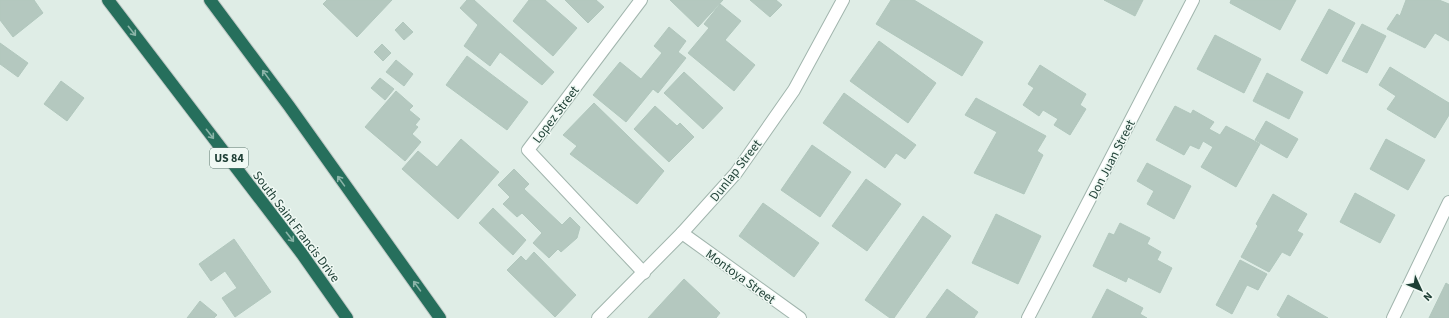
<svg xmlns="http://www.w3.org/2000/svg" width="1449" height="318" viewBox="0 0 1449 318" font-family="'Source Sans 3',sans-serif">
	<rect width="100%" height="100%" fill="#dfede6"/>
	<g fill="#b4c8bf" stroke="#b1c7bd">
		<polygon points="0,0 34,0 43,13 13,37 0,20"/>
		<polygon points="327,0 392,0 357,37 323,4"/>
		<polygon points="467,0 474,0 554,72 542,85 500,52 490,66 464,46 478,25 460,8"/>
		<polygon points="529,0 545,0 577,28 553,56 513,21"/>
		<polygon points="565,0 596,0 604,7 588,23"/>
		<polygon points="670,0 723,0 698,27"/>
		<polygon points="750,0 776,0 782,5 770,17"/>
		<polygon points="891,0 914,0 983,42 962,76 876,24"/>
		<polygon points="1104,0 1143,0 1135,16"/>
		<polygon points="1231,0 1296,0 1280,30 1230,3"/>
		<polygon points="1406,0 1439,0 1449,4 1449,41 1435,33 1425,48 1387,29 1397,14 1400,16"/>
		<polygon points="720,4 741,21 725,40 755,65 734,91 688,53 709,28 704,24"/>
		<polygon points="1329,9 1355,23 1327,74 1301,60"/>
		<polygon points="403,22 413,32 404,40 395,30"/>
		<polygon points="1362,24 1386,36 1367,73 1342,61"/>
		<polygon points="669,27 686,41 678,52 686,58 658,93 653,89 626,122 593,95 620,62 641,79 662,53 654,46"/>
		<polygon points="1215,35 1261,59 1244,93 1197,69"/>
		<polygon points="879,41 936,83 908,123 850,81"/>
		<polygon points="0,43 28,63 18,77 0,64"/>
		<polygon points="382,44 391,53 383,61 374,52"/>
		<polygon points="467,56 528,102 507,130 446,85"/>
		<polygon points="396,60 413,74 404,86 386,72"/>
		<polygon points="1040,65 1086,94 1080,105 1086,109 1070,135 1054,125 1058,119 1043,110 1039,116 1023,105 1034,88 1028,84"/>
		<polygon points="1390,67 1449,103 1449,115 1435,138 1387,109 1396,96 1379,85"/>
		<polygon points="684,72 723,108 703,129 664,93"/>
		<polygon points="1267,73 1303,92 1289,119 1253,101"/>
		<polygon points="380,78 394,89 385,100 371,88"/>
		<polygon points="61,81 84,98 67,121 44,104"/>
		<polygon points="396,91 413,106 409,110 420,119 415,125 418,127 412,134 421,142 405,161 365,127"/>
		<polygon points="844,93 916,145 905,159 896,153 885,168 823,123"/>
		<polygon points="976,98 1046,136 1037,151 1043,155 1024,194 974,173 997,132 965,115"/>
		<polygon points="594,103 664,171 637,204 570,154 577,146 563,135"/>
		<polygon points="655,106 677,126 680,123 694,137 669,162 634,129"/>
		<polygon points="1175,106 1191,114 1193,110 1214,122 1209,129 1220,135 1226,126 1260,144 1236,187 1201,167 1213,147 1203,141 1199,149 1190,145 1184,155 1156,140"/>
		<polygon points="1266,121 1298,139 1287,158 1255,140"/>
		<polygon points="461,139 499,172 458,219 402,169 418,151 437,167"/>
		<polygon points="1386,139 1425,160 1408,190 1370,169"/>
		<polygon points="812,145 851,172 820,217 781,190"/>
		<polygon points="1147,163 1191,186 1174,219 1147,204 1154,191 1137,181"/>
		<polygon points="514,169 529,184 524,189 562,225 570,217 580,227 577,238 561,252 558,249 549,258 533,243 542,233 522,213 517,217 503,204 510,197 498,185"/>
		<polygon points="866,179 901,204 867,251 832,226"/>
		<polygon points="1355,193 1395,215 1380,243 1340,222"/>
		<polygon points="1273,194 1307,214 1297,231 1303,234 1290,256 1282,252 1269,272 1241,257 1258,226 1256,224"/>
		<polygon points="763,203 819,243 794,277 739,236"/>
		<polygon points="493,208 526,240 513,255 479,223"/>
		<polygon points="996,214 1041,236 1018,284 972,263"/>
		<polygon points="923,216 951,236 894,318 890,318 865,300"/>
		<polygon points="1120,223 1150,238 1147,244 1161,252 1157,260 1172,268 1160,293 1128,277 1126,282 1093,266 1109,233 1114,235"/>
		<polygon points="234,239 271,292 235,317 222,298 237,288 225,271 211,281 199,264"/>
		<polygon points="534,252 576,295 555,317 507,270 521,256 526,261"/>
		<polygon points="1240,260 1267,274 1258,290 1247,285 1232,314 1216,305"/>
		<polygon points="684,279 720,313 716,318 648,318"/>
		<polygon points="1446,283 1449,285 1449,318 1429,318"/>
		<polygon points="947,289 978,312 974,318 926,318"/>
		<polygon points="1107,289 1143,308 1140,314 1147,318 1092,318"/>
		<polygon points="1288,295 1328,318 1281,318 1277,315"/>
		<polygon points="200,301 217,315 214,318 187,318"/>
	</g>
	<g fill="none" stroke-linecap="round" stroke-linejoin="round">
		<g stroke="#a1b5ad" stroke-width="14">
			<g id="minor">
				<polyline points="641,0 528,150 644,273"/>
				<polyline points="682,233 800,318"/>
				<polyline points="598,318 682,233 736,173 794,90 843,0"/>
				<polyline points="1028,318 1193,0"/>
				<polyline points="1393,318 1449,202"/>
			</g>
		</g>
		<g stroke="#c0c9c6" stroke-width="14">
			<g id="highway">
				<polyline points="108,0 302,254 347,318"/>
				<polyline points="210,0 289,106 440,318"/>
			</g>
		</g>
		<use href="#minor" stroke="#fff" stroke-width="12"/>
		<use href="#highway" stroke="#266f5c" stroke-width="12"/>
	</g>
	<defs><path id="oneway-shaft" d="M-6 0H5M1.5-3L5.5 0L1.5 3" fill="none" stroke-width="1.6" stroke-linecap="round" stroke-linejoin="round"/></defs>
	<g stroke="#8bb4a8">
		<use href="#oneway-shaft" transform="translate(132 31) rotate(52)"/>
		<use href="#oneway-shaft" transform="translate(266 75) rotate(-126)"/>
		<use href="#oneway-shaft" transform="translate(210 134) rotate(52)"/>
		<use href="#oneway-shaft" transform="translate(341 181) rotate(-126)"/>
		<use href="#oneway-shaft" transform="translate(290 237) rotate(52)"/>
		<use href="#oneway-shaft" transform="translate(417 286) rotate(-126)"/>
	</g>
	<g text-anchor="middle" stroke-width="3" stroke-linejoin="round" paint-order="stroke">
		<rect fill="#f0f9f4" stroke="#5d776e" stroke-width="1" x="210" y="148" width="38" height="20" rx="3"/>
		<g font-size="12" font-weight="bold" fill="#1e3f35">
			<text x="229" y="162">US 84</text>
		</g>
		<g font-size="13" fill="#1e3f35" stroke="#f0f9f4">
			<text transform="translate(555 114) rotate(-53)" y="5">Lopez Street</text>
			<text transform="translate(1111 159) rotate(-63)" y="5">Don Juan Street</text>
			<text transform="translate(735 170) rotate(-52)" y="5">Dunlap Street</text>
			<text transform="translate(297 226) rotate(53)" y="5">South Saint Francis Drive</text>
			<text transform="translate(741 276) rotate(36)" y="5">Montoya Street</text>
		</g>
	</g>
	<g transform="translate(1421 290) rotate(134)" stroke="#f0f9f4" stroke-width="3" paint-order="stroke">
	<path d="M0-3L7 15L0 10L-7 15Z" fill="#1e3f35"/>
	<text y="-6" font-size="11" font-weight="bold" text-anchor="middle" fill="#1e3f35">N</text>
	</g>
</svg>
